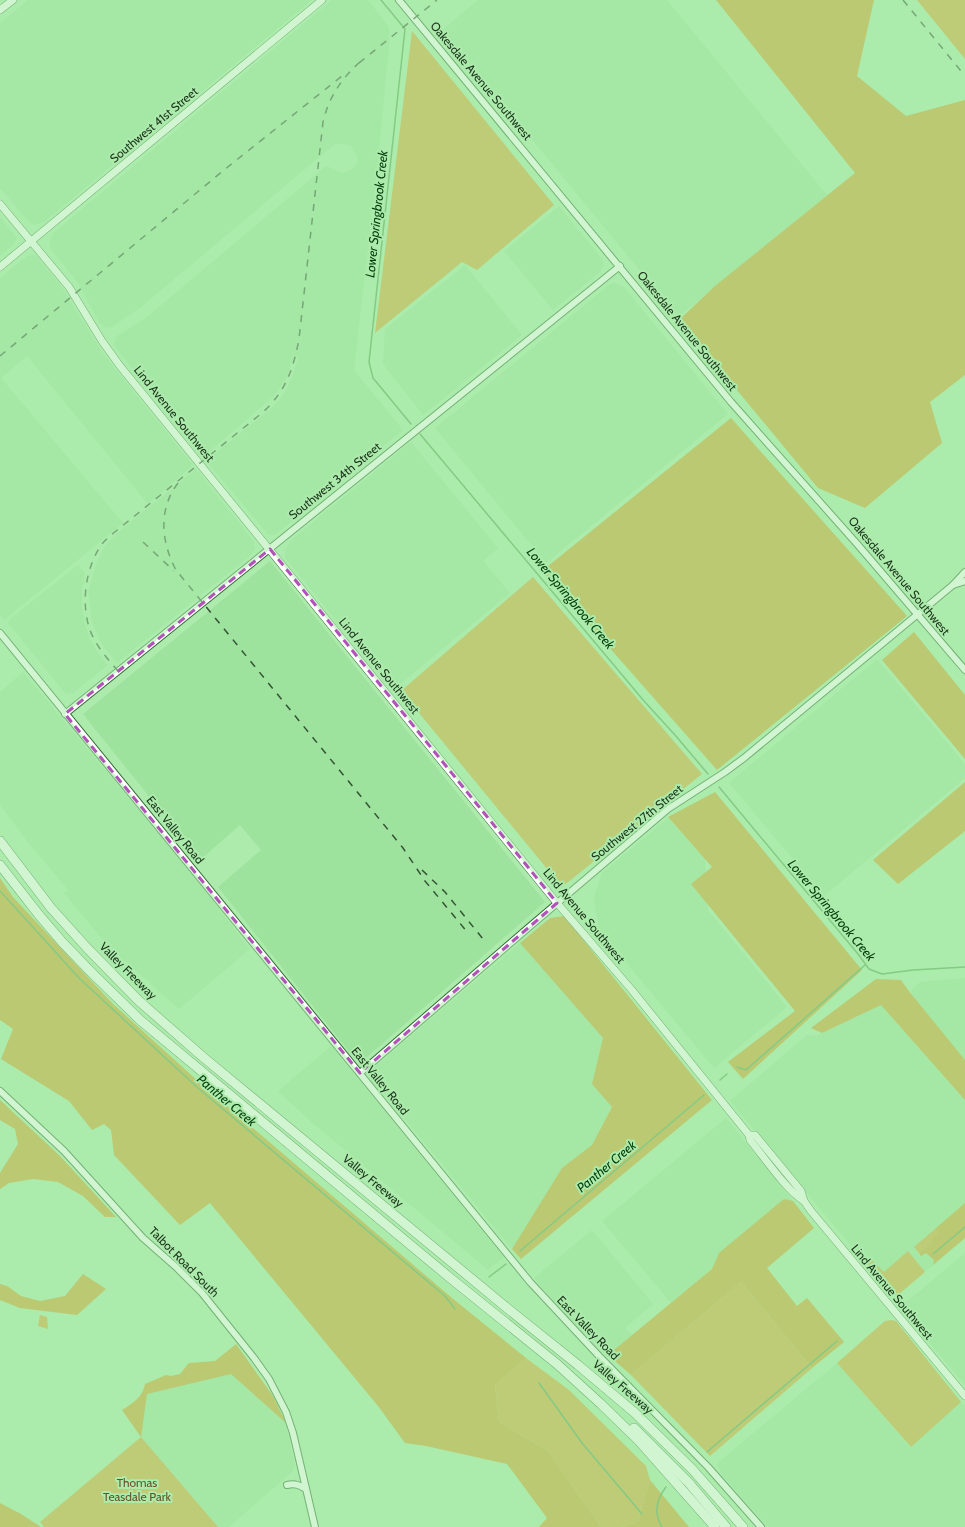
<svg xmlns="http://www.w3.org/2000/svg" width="965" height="1527" viewBox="0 0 965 1527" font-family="Cabin,sans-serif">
	<rect width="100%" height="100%" fill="#acebac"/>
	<g fill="#9de29d">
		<polygon points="28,0 312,0 44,222 34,225 29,222 0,188 0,23"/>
		<polygon points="332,0 368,0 389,27 389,46 378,161 354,370 403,430 276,534 271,535 268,534 206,461 274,406 283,395 292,377 299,357 294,356 286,379 273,397 203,457 115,347 114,341 117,336 147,317 325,167 329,167 341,173 347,172 353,168 357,164 358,159 354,150 350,146 344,144 335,144 141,307 112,327 106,328 99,322 78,283 50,248 49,244 52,234"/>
		<polygon points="478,0 667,0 827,195 678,317 442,30"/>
		<polygon points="559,206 603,260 604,265 600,272 553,310 504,251"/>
		<polygon points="0,217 17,238 14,244 0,256"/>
		<polygon points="33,255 36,256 61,286 104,355 193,465 148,504 27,356 1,378 123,523 4,620 0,615 0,278 27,256"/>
		<polygon points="465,265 522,335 423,415 383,364 385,329"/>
		<polygon points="614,283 624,287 728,414 546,563 435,428 609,285"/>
		<polygon points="411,442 498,548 483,561 510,593 393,690 285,558 285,551 290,541"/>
		<polygon points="196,469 252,539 255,548 251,555 117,663 101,643 96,632 92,622 88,592 97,562 104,548 115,535"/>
		<polygon points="270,561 545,902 359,1064 218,887 261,850 240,825 200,860 83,714"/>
		<polygon points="78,565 85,574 82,591 82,608 85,624 90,639 98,653 108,665 73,693 66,694 8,623 10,619"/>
		<polygon points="877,659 965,764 965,778 824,896 729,783"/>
		<polygon points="23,672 192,874 250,949 179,1009 107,945 64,893 68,890 27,841 0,805 0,692"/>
		<polygon points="668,818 705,859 708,910 787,1007 714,1068 599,930 594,897 602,873"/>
		<polygon points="520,943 603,1038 592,1084 612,1106 592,1145 562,1168 512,1249 372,1079 371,1076 372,1069"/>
		<polygon points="965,978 965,1060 913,997 911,991 920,982"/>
		<polygon points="881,1005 965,1100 965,1238 899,1294 892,1295 730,1101 807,1035 816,1036"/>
		<polygon points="331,1046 504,1257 488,1270 308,1119 278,1091"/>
		<polygon points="726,1118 793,1201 671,1303 602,1221"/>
		<polygon points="592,1230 653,1304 625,1328 632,1335 608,1355 568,1317 534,1278"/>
		<polygon points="965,1253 965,1385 906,1315 903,1305"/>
		<polygon points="837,1363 910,1447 961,1402 965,1406 965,1527 768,1527 722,1475 717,1465 720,1461"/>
		<polygon points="230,1371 286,1423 295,1466 292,1472 229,1527 218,1527 141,1437 141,1394"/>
	</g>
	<g fill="#d5a639">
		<polygon points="917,0 965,0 965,59"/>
		<polygon points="412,31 554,205 477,270 462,262 375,333"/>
		<polygon points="533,577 702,774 562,887 401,691"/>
		<polygon points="935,1229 938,1234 933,1242 919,1253 914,1247"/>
		<polygon points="908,1251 925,1272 899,1294 892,1295 865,1262 870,1258 884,1272"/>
		<polygon points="741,1282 812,1368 710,1456 631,1375"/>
		<polygon points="40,1315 47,1317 48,1329 38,1326"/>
		<polygon points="891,1320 896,1321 961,1402 911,1447 837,1363 885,1321"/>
		<polygon points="526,1358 569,1390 646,1466 650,1480 638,1522 621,1527 601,1527 548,1451 499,1422 495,1385"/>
		<polygon points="141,1437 218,1527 44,1527 40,1522"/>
	</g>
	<g fill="#cf9f2d">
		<polygon points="716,0 874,0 857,76 906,116 965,100 965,375 930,402 942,443 865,508 818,488 679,320 715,286 855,173"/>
		<polygon points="731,418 907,616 717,770 542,571"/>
		<polygon points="914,632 965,695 965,759 882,660"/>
		<polygon points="965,782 965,831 898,884 873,860"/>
		<polygon points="715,792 862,970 743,1079 728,1062 795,1011 691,884 712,867 668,817"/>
		<polygon points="0,878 13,897 113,1004 200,1083 452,1298 526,1358 495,1385 499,1422 548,1451 601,1527 539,1527 547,1518 507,1464 426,1446 405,1443 378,1406 210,1203 180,1225 114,1155 111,1130 104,1124 92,1130 69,1101 1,1059 13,1029 0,1020"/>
		<polygon points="564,916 712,1100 521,1259 512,1249 562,1168 592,1145 612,1107 592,1084 603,1038 520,943 550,918"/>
		<polygon points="876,979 901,980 908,990 965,1060 965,1100 881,1005 822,1033 811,1028"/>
		<polygon points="0,1100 60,1156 116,1217 105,1217 83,1196 58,1182 33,1179 9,1183 0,1189 0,1173 18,1144 15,1129 0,1120"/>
		<polygon points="784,1199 793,1201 814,1228 767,1268 797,1306 807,1298 844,1342 812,1368 741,1282 631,1375 608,1355 712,1269 719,1253"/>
		<polygon points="965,1203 965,1238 933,1265 934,1260 926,1253 921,1256 919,1253 933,1242 932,1239 938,1234 935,1229"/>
		<polygon points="83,1274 106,1289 77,1315 20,1308 0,1300 0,1284 7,1286 21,1296 40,1301 65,1296"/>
		<path d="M236 1344 273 1396 286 1423 231 1374 147 1394 141 1437 122 1410C133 1403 143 1397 145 1384L166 1375 171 1376 180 1374 189 1363 215 1361Z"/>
		<polygon points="650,1480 689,1527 621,1527 638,1522"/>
		<polygon points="0,1503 21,1514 41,1527 0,1527"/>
	</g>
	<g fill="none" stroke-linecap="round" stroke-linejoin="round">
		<g stroke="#54a356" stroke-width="1.5">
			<polyline points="381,0 405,29 369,362 373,378 411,424"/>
			<polyline points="420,434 644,701 675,735 708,774"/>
			<polyline points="719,787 858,954 869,969 882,974 913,970 965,967"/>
			<polyline points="0,891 80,979 198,1088 445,1296 455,1309"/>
			<polyline points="737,1067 746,1070 865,965"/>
			<polyline points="720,1080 727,1074"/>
			<polyline points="520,1251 704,1095"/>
			<polyline points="933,1254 965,1227"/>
			<polyline points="489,1277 506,1264"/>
			<polyline points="539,1383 582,1443 642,1514"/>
			<polyline points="707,1452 837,1341"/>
			<path d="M662 1527C653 1513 656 1500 666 1487"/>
		</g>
		<g stroke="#316c34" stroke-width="8">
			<g id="tertiary">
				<polyline points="399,0 731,402 858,545 965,670"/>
				<polyline points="953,585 965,581"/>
				<polyline points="0,633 530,1282 599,1356 708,1467 761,1527"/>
				<polyline points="65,714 620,266"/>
				<polyline points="360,1073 528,928 668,809 725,772 744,758 953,585 965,572"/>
				<polyline points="0,1091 64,1151 143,1238 176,1267 202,1293 254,1358 269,1379 286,1412 293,1433 315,1527"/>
				<path d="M287 1485C295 1483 299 1485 306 1489"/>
			</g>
		</g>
		<g stroke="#316c34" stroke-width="8">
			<g id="secondary">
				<polyline points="0,10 13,0"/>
				<path d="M0 204 69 287 102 341 120 366 557 903 631 989 749 1135 750 1140C764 1157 787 1191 804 1201"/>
				<polyline points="0,267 322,0"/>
				<polyline points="749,1135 755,1135 801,1191 804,1201 811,1211 965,1396"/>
			</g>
		</g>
		<g stroke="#316c34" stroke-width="10">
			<g id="motorway">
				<polyline points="0,841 51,908 88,949 139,1001 203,1057 507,1308 578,1365 635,1413 692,1469 743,1527"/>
				<polyline points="0,865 39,915 63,943 91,972 140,1020 449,1277 557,1364 601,1404 639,1441 715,1527"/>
				<polyline points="634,1428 689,1483 726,1527"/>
			</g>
		</g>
		<use href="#tertiary" stroke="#fff" stroke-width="6"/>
		<use href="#secondary" stroke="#fff" stroke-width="7"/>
		<use href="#motorway" stroke="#fff" stroke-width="9"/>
		<g stroke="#355435" stroke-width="1.5" stroke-dasharray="7 7" stroke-linecap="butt">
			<polyline points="903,0 965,76"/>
			<polyline points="359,63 437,0"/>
			<polyline points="0,356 224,170 342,76"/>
			<path d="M178 483C158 509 161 542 176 570L403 848 425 881 468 933"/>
			<polyline points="143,542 174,571"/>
			<path d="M118 671C107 658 94 644 89 627 81 601 86 566 102 544 106 539 111 535 116 531L262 413C286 391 293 370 299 339L323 122C329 96 342 78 362 60"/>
			<polyline points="422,870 445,892 483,939"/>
		</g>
	</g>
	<path d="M0 0H965V1527H0ZM270 549 557 903 360 1073 65 714Z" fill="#acebac" fill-opacity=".55" fill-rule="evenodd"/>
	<path fill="none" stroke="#b151b9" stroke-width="3" stroke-dasharray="8 5" stroke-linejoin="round" d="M270 549 557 903 360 1073 65 714Z"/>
	<g text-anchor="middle" stroke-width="4" stroke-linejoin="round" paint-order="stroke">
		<g font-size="12" fill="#1b331b" stroke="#acebac">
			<text transform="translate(481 81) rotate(50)" y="4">Oakesdale Avenue Southwest</text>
			<text transform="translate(154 125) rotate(-40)" y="4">Southwest 41st Street</text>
			<text transform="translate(687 331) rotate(51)" y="4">Oakesdale Avenue Southwest</text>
			<text transform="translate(174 414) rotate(51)" y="4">Lind Avenue Southwest</text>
			<text transform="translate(335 481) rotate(-39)" y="4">Southwest 34th Street</text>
			<text transform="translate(899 576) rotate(50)" y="4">Oakesdale Avenue Southwest</text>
			<text transform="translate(379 666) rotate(51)" y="4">Lind Avenue Southwest</text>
			<text transform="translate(637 823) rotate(-39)" y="4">Southwest 27th Street</text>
			<text transform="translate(175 830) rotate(51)" y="4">East Valley Road</text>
			<text transform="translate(584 916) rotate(50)" y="4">Lind Avenue Southwest</text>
			<text transform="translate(128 971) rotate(45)" y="4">Valley Freeway</text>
			<text transform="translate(380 1081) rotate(51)" y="4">East Valley Road</text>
			<text transform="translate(373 1181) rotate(40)" y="4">Valley Freeway</text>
			<text transform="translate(184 1262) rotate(45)" y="4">Talbot Road South</text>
			<text transform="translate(892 1292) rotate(50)" y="4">Lind Avenue Southwest</text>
			<text transform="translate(588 1328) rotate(46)" y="4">East Valley Road</text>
			<text transform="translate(623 1387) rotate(41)" y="4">Valley Freeway</text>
		</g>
		<g font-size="12" fill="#685328" stroke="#acebac">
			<text x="137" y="1487">Thomas<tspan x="137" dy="14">Teasdale Park</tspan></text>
		</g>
		<g font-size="13" font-style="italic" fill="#043f0b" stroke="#acebac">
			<text transform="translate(376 214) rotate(-84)" y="5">Lower Springbrook Creek</text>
			<text transform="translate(571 598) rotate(50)" y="5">Lower Springbrook Creek</text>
			<text transform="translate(832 910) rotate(50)" y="5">Lower Springbrook Creek</text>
			<text transform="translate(227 1100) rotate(40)" y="5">Panther Creek</text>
			<text transform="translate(606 1166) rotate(-40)" y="5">Panther Creek</text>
		</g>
	</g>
</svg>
